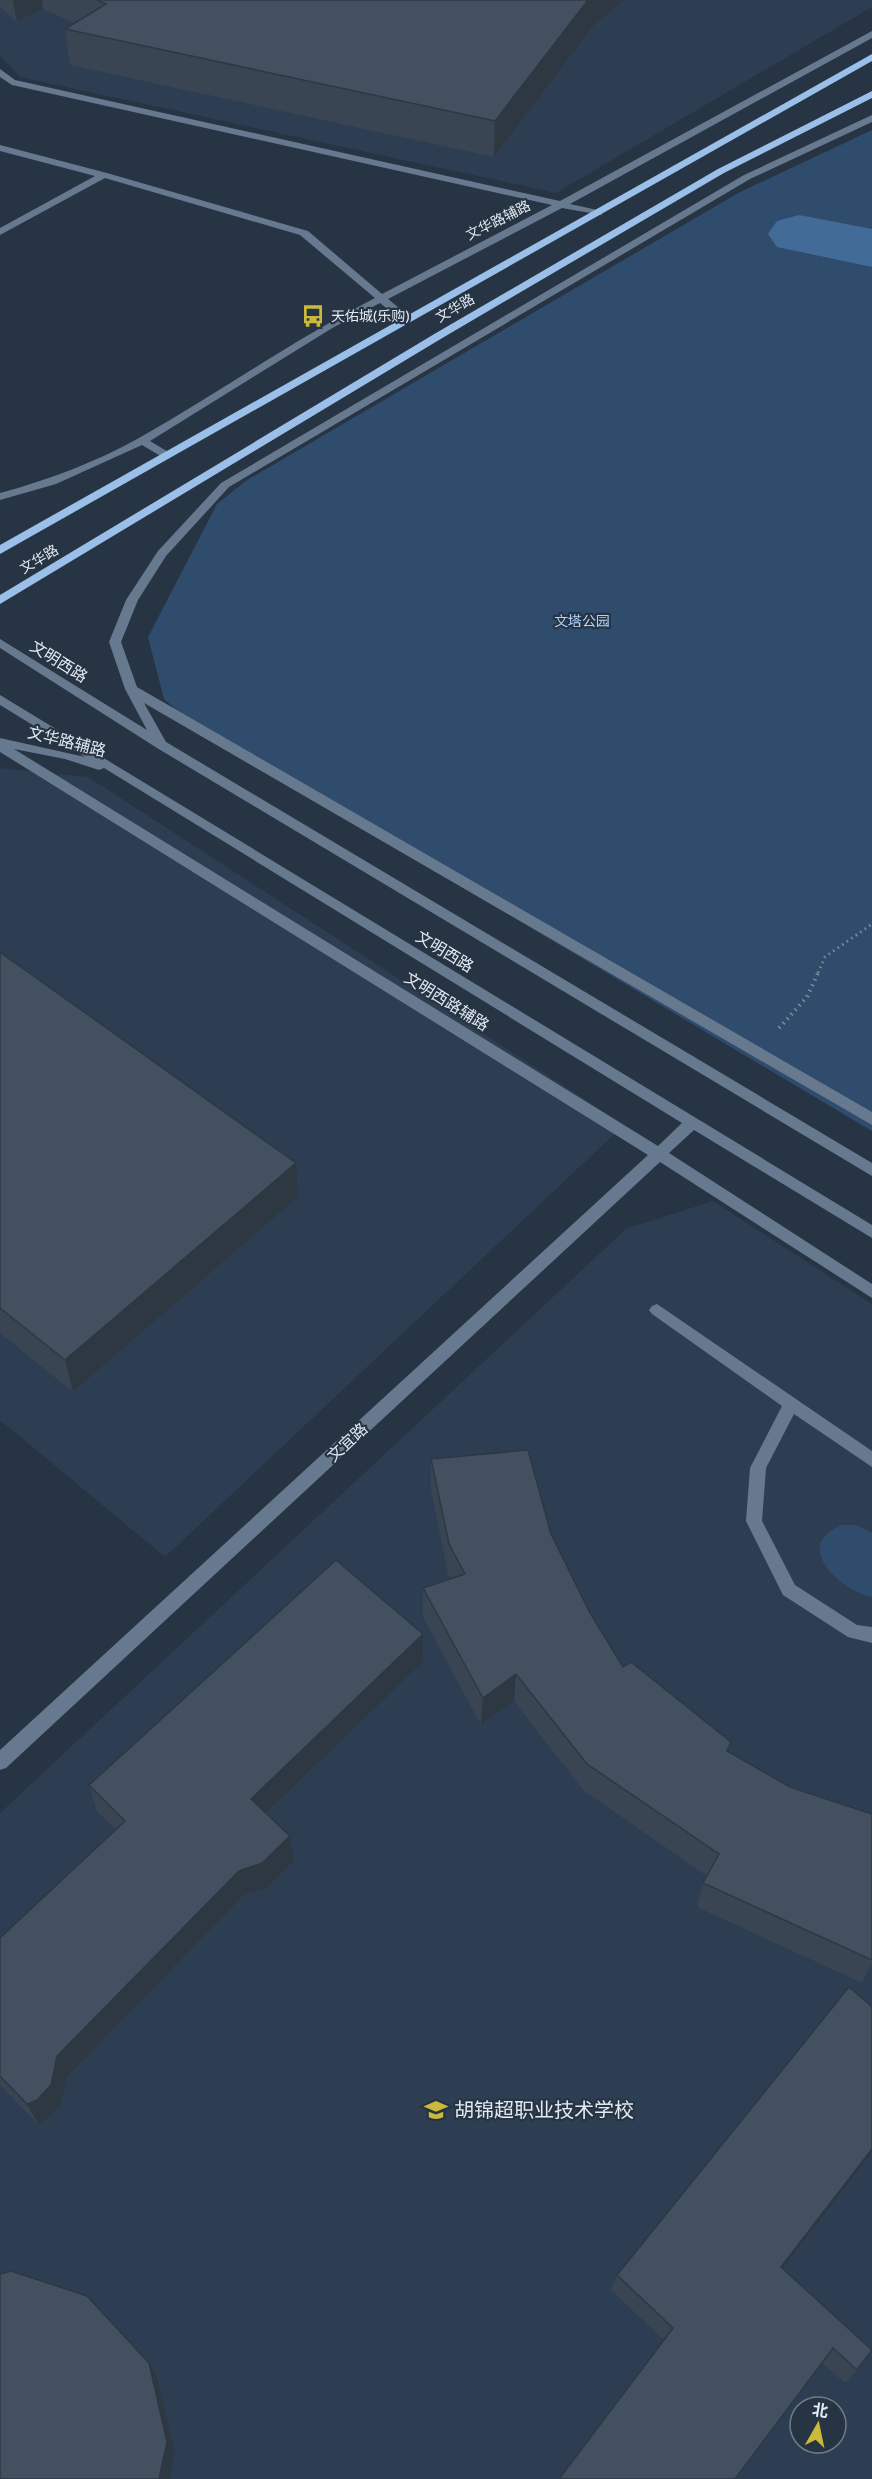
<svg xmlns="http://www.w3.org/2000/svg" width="872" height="2479" viewBox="0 0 872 2479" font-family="'Varela Round','Noto Sans SC',sans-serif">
	<rect width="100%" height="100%" fill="#273443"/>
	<g fill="#2e3e52" fill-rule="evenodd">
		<polygon points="0,0 872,0 872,7 556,193 20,77 0,56"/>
		<polygon points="0,768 88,777 624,1125 165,1557 0,1420"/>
		<path d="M713 1201 872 1304V2479H0V1813L626 1229ZM800 2407H836V2443H800Z"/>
	</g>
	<g fill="#2f4c6d">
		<polygon points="872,130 872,1131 202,732 164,699 148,637 217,504 247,480 740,192"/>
		<path d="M840 1525H856L872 1533V1597C851 1595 804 1559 825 1536 829 1532 835 1528 840 1525Z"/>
	</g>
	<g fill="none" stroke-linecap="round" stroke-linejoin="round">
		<polygon fill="#426b98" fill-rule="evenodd" points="799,215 872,229 872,267 777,247 768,234 777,221"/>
		<polyline stroke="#7f8a97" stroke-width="3" stroke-dasharray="1.5 4" stroke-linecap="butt" points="818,973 825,957 872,924"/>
		<polyline stroke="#7f8a97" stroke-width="4" stroke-dasharray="1.5 4.5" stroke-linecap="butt" points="779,1028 807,997 819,971"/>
		<g fill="#67798e" fill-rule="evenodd">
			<path d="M872 31V38L570 204 602 211V215L562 208 388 299 410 317V321H402L380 303 334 327 150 441 170 453V457H162L142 445 56 484 0 500V493C48 480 96 462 139 438 219 393 293 340 375 298L300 235 105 178 0 235V228L95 176 0 151V145L107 173 308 231 382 294 552 205 12 85 0 77V69L15 80 560 201Z"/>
			<polygon points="872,115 872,122 750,179 229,487 166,556 138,600 121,642 137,687 872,1112 872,1125 144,703 166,742 872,1163 872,1176 157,748 0,648 0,639 147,730 125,689 109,642 126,600 158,551 221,483 744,175"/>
			<path d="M0 695 872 1225V1238L694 1130 669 1153 872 1284V1298L660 1162 6 1768 0 1770V1750L648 1155 0 752V738L85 757 0 705ZM14 749 65 759 99 770 104 768 682 1123 658 1146Z"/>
			<polygon points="657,1304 872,1451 872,1467 794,1414 766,1468 762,1521 795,1585 857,1625 872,1627 872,1643 848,1637 783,1595 746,1521 750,1468 782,1406 652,1314 649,1310 652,1306"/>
		</g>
		<g fill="#9abfe9" fill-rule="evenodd">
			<polygon points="872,54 872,61 0,554 0,545"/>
			<polygon points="872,91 872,98 724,173 444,337 0,604 0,595 436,333 718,169"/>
		</g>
	</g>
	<g fill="#394553">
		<polygon points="0,0 624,0 594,25 494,157 70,65 65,29 75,23 43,9 17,22 0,7"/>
		<polygon points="0,952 298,1197 73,1392 0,1333"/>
		<polygon points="431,1459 551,1534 590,1613 623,1667 731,1742 728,1751 790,1787 872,1814 872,1963 862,1983 697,1907 703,1883 707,1876 583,1790 514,1701 481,1725 423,1617 423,1588 451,1579 448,1574 431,1489"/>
		<polygon points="423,1634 423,1662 266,1814 294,1861 267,1888 244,1895 67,2077 61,2105 48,2119 38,2124 0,2085 0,1938 116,1830 97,1811 89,1785"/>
		<polygon points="782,2269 857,2370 845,2383 822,2363 664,2340 611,2290 617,2275"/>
	</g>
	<g fill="#2e3843">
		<polygon points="13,0 42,0 43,9 17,22"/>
		<polygon points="588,0 624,0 594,25 494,157 495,121"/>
		<polygon points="296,1163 298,1197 73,1392 65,1360"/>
		<polygon points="423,1634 423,1662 255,1824 251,1799"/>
		<polygon points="516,1674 514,1701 481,1725 483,1698"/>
		<polygon points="290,1836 294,1861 267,1888 244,1895 67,2077 61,2105 48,2119 38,2124 27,2104 57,2056 239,1871"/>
		<polygon points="872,2149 872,2152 771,2283 781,2267"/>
		<polygon points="149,2363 157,2376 175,2453 170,2479 159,2479"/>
	</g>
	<g fill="#425060" stroke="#2e3843" stroke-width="1.5">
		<polygon points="97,0 588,0 495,121 65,29 106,4"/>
		<polygon points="0,952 296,1163 65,1360 0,1308"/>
		<polygon points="528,1450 551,1534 590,1613 623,1667 631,1662 731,1742 727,1751 790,1787 872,1814 872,1960 703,1883 719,1854 587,1764 516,1674 483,1698 423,1588 465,1574 449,1544 431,1459"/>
		<polygon points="336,1560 423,1634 251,1799 290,1836 262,1863 239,1871 57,2056 51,2085 37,2100 27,2104 0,2076 0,1938 125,1821 89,1785"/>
		<polygon points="849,1987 872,2007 872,2149 781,2267 872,2350 857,2370 833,2348 735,2479 559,2479 673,2328 617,2275"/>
		<polygon points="11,2271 87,2296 149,2363 167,2442 159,2479 0,2479 0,2274"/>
	</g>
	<defs>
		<g id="bus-bare" transform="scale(1.8)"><path d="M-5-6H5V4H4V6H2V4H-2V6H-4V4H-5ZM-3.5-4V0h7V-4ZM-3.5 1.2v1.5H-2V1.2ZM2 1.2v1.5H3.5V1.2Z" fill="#cbba39" stroke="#273443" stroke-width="2.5" paint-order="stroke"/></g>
		<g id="school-bare" transform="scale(1.8)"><path d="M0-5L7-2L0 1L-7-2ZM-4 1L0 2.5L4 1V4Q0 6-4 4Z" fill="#cbba39" stroke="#273443" stroke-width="2.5" paint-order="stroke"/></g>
	</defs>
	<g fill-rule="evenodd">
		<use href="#bus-bare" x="313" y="316"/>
		<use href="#school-bare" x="436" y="2110"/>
	</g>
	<g text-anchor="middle" stroke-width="4.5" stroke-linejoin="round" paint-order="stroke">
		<g font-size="14" fill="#e0e8f2" stroke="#273443">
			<text transform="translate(498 220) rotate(-27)" y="5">文华路辅路</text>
			<text transform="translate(455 308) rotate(-30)" y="5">文华路</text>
			<text transform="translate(39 559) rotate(-31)" y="5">文华路</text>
		</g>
		<g font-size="14" fill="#e0e8f2" stroke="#273443" text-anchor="start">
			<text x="331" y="321">天佑城(乐购)</text>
		</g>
		<g font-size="14" fill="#afd3fc" stroke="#273443">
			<text x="582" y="626">文塔公园</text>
		</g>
		<g font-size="16" fill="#e0e8f2" stroke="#273443">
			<text transform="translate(59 661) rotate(32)" y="6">文明西路</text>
			<text transform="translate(67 741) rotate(14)" y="6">文华路辅路</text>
			<text transform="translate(445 951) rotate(31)" y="6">文明西路</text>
			<text transform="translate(447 1001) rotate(32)" y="6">文明西路辅路</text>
			<text transform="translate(347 1442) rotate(-43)" y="6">文宜路</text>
		</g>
		<g font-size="20" fill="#e0e8f2" stroke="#273443" text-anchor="start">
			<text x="454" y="2117">胡锦超职业技术学校</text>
		</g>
	</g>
	<g transform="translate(818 2425) rotate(9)"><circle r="28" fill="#273443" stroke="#717c89" stroke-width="1.5"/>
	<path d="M0-4.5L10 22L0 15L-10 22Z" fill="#cbba39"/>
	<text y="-9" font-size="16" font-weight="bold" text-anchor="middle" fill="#e0e8f2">北</text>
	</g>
</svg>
